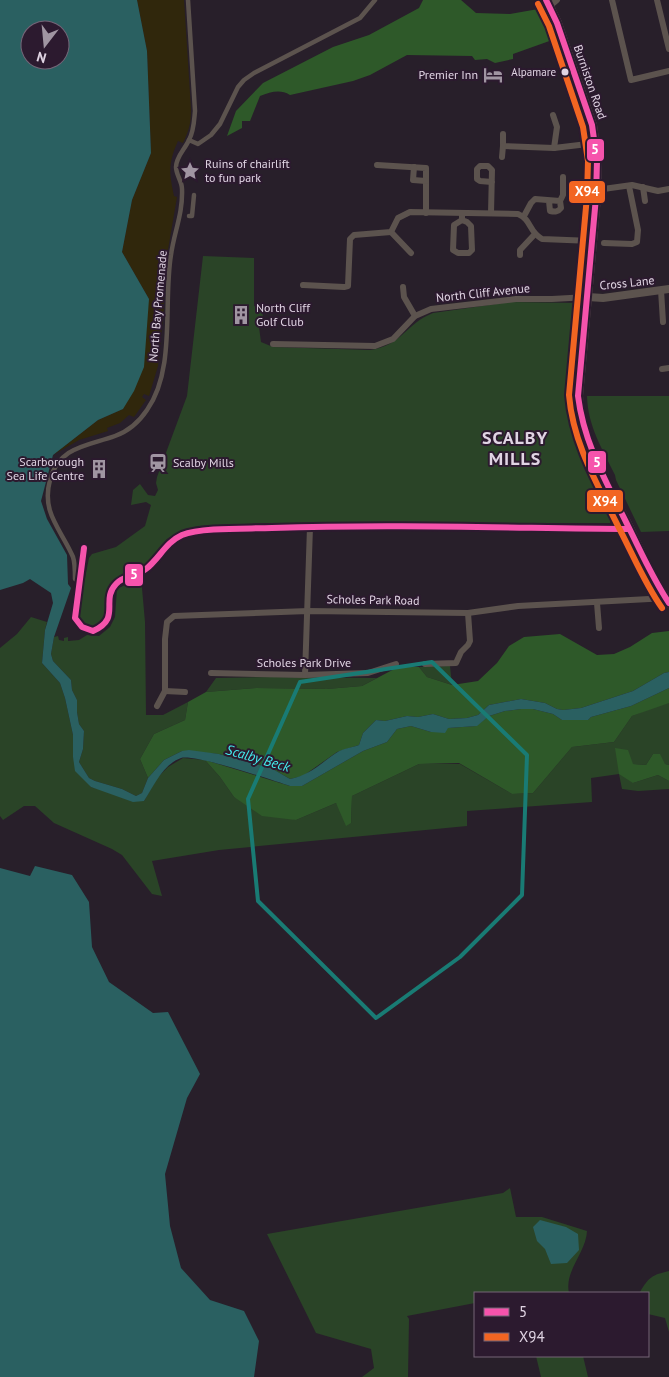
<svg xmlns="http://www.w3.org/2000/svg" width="669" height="1377" viewBox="0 0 669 1377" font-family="'PT Sans',sans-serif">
	<rect width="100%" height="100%" fill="#281f2a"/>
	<g fill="#2a4427">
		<path d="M203 256 254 258V306L262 308 263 319 259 327 261 342 273 347 370 350C403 345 405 324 433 313L510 302 580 303 571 420 572 426 610 505 612 514 610 523H268L198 526 179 532 167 539 142 568 125 573 113 580 108 590 105 617 100 624 94 627H86L80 621 79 608 89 558 92 554 116 547 145 526 151 505 146 502 131 505 133 490 140 484 148 495 155 496 158 490 156 483 157 477 187 396Z"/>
		<path d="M587 396H669V531L641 532 616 480 615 475C602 448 588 427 587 396Z"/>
		<polygon points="141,577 145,622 146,715 163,715 188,702 185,720 154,734 140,759 148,778 142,793 136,796 122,789 95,781 89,778 79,762 83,749 84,731 79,724 77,712 77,700 72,690 71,680 53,661 51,654 54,637 58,636 59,640 64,641 64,638 68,637 68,641 79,640 87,635 99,636 110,627 115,617 117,589"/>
		<polygon points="31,617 47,622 45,630 42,663 60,683 65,698 73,735 73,757 91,787 144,801 157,778 168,767 183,758 205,760 220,777 234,797 296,820 336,803 351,823 352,796 419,764 460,764 512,794 533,793 572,747 614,742 632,716 667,702 669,703 669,765 665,764 653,754 646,765 633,764 633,783 658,775 669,781 669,789 638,791 622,789 619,774 591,778 592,802 467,811 467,826 219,850 152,861 162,896 152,894 122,855 112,849 54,823 35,806 24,806 3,820 0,816 0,648 17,634"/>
		<polygon points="450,666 452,685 427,677 419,667"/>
		<polygon points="271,677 377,678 362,686 327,689 256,688 206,692 216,678"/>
		<path d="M510 1188 516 1217H542L587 1231C586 1253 564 1271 569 1293H475V1303L407 1316 409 1319 408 1377H362L374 1368 371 1349 316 1333 267 1234 503 1193Z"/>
		<path d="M669 1271V1332L665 1318 648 1314V1293L640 1292C649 1277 652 1275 669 1271Z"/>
		<polygon points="536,1356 583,1356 588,1377 541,1377"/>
	</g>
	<g fill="#2e5929">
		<path d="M423 0H461L476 13 510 14 544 8 555 39 513 54V59L495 63 487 59 475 60 472 56 407 55 370 75 353 81 290 95C280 89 271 92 260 96L250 121H242V128L227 136 236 111 263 83 333 47 369 35 419 8Z"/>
		<polygon points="669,631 669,672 664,673 633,691 581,708 563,710 557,709 545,703 521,699 489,705 478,715 467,718 449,719 433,714 418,717 407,716 385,721 376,720 363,733 359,745 337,752 303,776 290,779 271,768 219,754 182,751 164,760 148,778 140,759 154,734 185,720 188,702 206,692 256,688 327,689 362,686 400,666 419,667 427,677 452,685 478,681 497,663 509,646 524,637 560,634 597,655 614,654 630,647 652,633"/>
		<polygon points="669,688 669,703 632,716 614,742 572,747 533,793 512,794 459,763 419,764 352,796 351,823 346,826 336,803 296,820 262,816 234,797 220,777 205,760 290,786 302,786 363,751 387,742 397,729 411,726 431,732 448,728 476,726 489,716 505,711 521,709 533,709 553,714 562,720 588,720 591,717 631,706"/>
		<polygon points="615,748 628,750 633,764 646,765 653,754 660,754 665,764 669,765 669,781 658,775 633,783 619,774"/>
	</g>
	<path fill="#30270c" d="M137 0H184L191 109C191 124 189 130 183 143L178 141C168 163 169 173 174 196L177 197 164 273V304H159V306L164 307 158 366 149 396 144 394 142 397 146 400 134 417 129 415 120 423 107 428 108 431 79 440 53 455 98 420 123 409 149 299 122 252 132 200 151 153 147 51Z"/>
	<g fill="#2a6061" fill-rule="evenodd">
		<path d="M0 0H137L147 51 151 153 132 200 122 252 149 299 144 367 134 391 123 409 98 420 53 455 41 501 47 519 67 555 68 584 71 588 54 637 51 654 53 661 71 680 72 690 77 700V712L79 724 84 731 83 749 79 762 89 778 95 781 122 789 136 796 142 793 148 778 164 760 182 751 189 750 219 754 271 768 290 779C310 775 320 764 336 753 344 748 351 748 359 745L363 733 376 720 385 721 407 716 418 717 433 714 449 719 467 718 478 715 489 705 521 699 545 703 557 709 563 710 581 708 633 691 664 673 669 672V688L631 706 591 717 588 720H562L553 714 533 709H521L505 711 489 716 477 726 448 728 445 733 431 732 411 726 397 729 387 742 363 751 302 786H290C272 780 195 754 181 758 162 765 154 786 144 801L133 802 91 787 75 771 73 757V735L65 698 60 683 42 663 45 630 53 603 51 593 30 579 23 583 0 590ZM30 30H60V60H30Z"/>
		<polygon points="35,866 72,875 89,902 92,947 109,982 153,1013 168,1012 200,1074 187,1098 165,1174 170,1226 181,1268 210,1300 244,1311 259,1341 254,1377 0,1377 0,868 30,876"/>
		<polygon points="540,1220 566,1227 578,1234 579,1250 567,1263 551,1264 545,1249 537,1241 533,1227"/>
	</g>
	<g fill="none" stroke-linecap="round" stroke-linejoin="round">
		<g stroke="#5c534e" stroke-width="4.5">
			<polyline points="189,140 198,144 211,135 220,124 238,87 244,80 254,73 360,18 375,0"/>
			<polyline points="189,216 192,216 194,195"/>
			<path d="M81 581 75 579C75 572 75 563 73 557 61 529 41 513 50 480 59 446 88 446 115 436 129 431 139 422 147 410 176 369 163 303 171 255 174 232 183 214 182 189 182 181 176 175 176 167 176 157 185 149 189 140 194 131 194 121 195 111L188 0"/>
		</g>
		<g stroke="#5c534e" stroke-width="6">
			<polyline points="612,0 631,80 669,71"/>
			<polyline points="657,0 669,49"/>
			<polyline points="550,6 557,0"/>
			<polyline points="553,115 557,127 554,148"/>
			<polyline points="503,134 503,146 554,148 596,143"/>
			<polyline points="502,157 503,146"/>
			<polyline points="377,165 426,168 426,213"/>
			<polyline points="414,167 413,180 426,181"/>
			<polyline points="643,187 645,201"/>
			<polyline points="596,190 632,185 658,191 669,189"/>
			<polyline points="560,201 563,195 563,177"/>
			<polyline points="491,213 492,170 488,166 480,166 477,169 477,179 480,181 492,182"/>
			<path d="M524 216 531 203 535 199 560 201 561 208C558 212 555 212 550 211L549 201"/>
			<polyline points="462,220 454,225 453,250 458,253 469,253 472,250 471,226 467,222 462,220 462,213"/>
			<polyline points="391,232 411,253"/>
			<polyline points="604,243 632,244 637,242 638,230 629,186"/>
			<polyline points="520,255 520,250 534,235"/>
			<path d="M303 285 344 287 348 286 350 239 354 235 391 232 398 218 410 212 518 214C532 220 528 231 542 239L592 241"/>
			<polyline points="403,287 404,297 415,316"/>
			<polyline points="661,290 663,322"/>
			<polyline points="273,344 375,346 393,339 415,316 431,309 516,299 552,299 588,297"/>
			<polyline points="662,369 669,368"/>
			<path d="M84 548 81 581 75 609V618L82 627 93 631C120 623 103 602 114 586 120 576 136 576 145 570 150 566 154 561 158 556 171 540 176 535 196 531L310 527 629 529"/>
			<polyline points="597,603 599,628"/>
			<polyline points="425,664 456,663 461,652 468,645 470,641 468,613"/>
			<polyline points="211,673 305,675 368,673 396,664"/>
			<polyline points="305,675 310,527"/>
			<polyline points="165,691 185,692"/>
			<polyline points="157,706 165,691 165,639 167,622 174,616 308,611 468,613 518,606 668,598"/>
		</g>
		<polyline stroke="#5c534e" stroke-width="8" points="588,297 603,298 669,289"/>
		<path stroke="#675b57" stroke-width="10" d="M546 0 557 23 592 125 597 161 596 197 578 396C580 442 609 488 629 528 641 553 652 580 669 603"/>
		<g stroke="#2c1a2f" stroke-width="10">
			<g id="bus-1">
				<path d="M546 0 557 23 592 125 597 161 596 197 578 396C584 445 608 485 629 528 642 554 653 579 669 603"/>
				<path d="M84 548 75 618 82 627 93 631C122 618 100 601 116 584 124 575 137 576 146 569 159 559 166 542 182 535 202 527 248 529 272 528 391 524 510 528 629 529"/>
			</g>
		</g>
		<g stroke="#2c1a2f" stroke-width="10">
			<path id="bus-2" d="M538 4 549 26 583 127 588 161 587 196 569 395C573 445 599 487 620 530 634 557 645 584 662 608"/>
		</g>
		<use href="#bus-1" stroke="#f653ac" stroke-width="6"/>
		<use href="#bus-2" stroke="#f26522" stroke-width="6"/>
	</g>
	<path fill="none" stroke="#197b74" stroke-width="4" stroke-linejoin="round" d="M432 662 527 755 522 895 460 957 376 1018 258 901 248 799 300 682Z"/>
	<defs>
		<g id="hotel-bare" transform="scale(1.5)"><path d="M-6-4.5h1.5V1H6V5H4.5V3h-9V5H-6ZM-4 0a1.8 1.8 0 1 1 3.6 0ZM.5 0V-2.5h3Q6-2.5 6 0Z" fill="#a095a2" stroke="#2c1a2f" stroke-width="2.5" paint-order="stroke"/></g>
		<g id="sight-bare" transform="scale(1.5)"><path d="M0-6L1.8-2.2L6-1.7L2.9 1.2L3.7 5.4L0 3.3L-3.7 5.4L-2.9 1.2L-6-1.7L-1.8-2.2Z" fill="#a095a2" stroke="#2c1a2f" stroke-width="2.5" paint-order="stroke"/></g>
		<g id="building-bare" transform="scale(1.5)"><path d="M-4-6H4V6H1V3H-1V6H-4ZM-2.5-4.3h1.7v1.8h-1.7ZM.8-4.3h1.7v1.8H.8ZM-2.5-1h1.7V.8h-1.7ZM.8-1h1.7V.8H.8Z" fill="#a095a2" stroke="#2c1a2f" stroke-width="2.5" paint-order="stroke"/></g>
		<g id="station-bare" transform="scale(1.5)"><path d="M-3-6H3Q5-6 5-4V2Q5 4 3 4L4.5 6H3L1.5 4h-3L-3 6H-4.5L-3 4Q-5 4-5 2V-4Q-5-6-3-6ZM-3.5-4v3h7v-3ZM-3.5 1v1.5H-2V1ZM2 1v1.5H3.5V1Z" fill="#a095a2" stroke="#2c1a2f" stroke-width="2.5" paint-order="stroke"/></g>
	</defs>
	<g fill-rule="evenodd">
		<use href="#hotel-bare" x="493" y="75"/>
		<use href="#sight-bare" x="190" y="171"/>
		<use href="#building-bare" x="241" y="315"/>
		<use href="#station-bare" x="158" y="463"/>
		<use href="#building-bare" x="99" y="469"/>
	</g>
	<circle fill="#e0d4e3" stroke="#2c1a2f" stroke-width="2" cx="565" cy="72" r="4.5"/>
	<g text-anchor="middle" stroke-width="4" stroke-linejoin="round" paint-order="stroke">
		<g font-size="11" fill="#e0d4e3" stroke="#2c1a2f" text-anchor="end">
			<text x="556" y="76">Alpamare</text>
		</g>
		<g font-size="12" fill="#e0d4e3" stroke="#2c1a2f" text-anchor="start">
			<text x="478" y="79" text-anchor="end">Premier Inn</text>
			<text x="205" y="168">Ruins of chairlift<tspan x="205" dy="14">to fun park</tspan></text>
			<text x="256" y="312">North Cliff<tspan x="256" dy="14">Golf Club</tspan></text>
			<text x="84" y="466" text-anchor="end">Scarborough<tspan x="84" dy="14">Sea Life Centre</tspan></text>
			<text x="173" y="467">Scalby Mills</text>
		</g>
		<g font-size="12" fill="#e0d4e3" stroke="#2c1a2f">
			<text transform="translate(590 82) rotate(71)" y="4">Burniston Road</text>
			<text transform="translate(627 283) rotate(-6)" y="4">Cross Lane</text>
			<text transform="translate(483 293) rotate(-6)" y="4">North Cliff Avenue</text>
			<text transform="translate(158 306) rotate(-85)" y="4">North Bay Promenade</text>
			<text transform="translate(373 600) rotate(1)" y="4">Scholes Park Road</text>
			<text x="304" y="667">Scholes Park Drive</text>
		</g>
		<g font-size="14" font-style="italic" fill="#43ebec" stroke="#2c1a2f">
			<text transform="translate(258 758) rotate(16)" y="5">Scalby Beck</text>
		</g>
		<g font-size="18" font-weight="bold" letter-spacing="1" fill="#e0d4e3" stroke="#2c1a2f">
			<text x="515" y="444">SCALBY<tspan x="515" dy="21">MILLS</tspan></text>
		</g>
	</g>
	<g stroke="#2c1a2f" stroke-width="2">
		<rect x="586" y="138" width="19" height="24" rx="5" fill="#f653ac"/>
		<rect x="568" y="180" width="38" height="24" rx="5" fill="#f26522"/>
		<rect x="587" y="450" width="20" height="24" rx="5" fill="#f653ac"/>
		<rect x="586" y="489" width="38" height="24" rx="5" fill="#f26522"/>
		<rect x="124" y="563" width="20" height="24" rx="5" fill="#f653ac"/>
	</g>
	<g font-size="14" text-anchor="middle" font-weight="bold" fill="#fff">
		<text x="595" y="154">5</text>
		<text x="587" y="196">X94</text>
		<text x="597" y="467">5</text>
		<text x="605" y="506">X94</text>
		<text x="134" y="579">5</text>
	</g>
	<rect x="474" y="1292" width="175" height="65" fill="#2c1a2f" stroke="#746477"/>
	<rect x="484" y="1308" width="25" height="8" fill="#f653ac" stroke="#746477"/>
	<text x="519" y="1317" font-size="15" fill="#e0d4e3">5</text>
	<rect x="484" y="1333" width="25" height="8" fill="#f26522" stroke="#746477"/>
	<text x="519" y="1342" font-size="15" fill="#e0d4e3">X94</text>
	<g transform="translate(45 45) rotate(196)"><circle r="24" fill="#2c1a2f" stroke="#746477"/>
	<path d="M0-4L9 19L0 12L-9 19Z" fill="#a095a2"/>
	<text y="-8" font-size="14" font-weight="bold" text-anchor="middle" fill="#e0d4e3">N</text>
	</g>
</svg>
